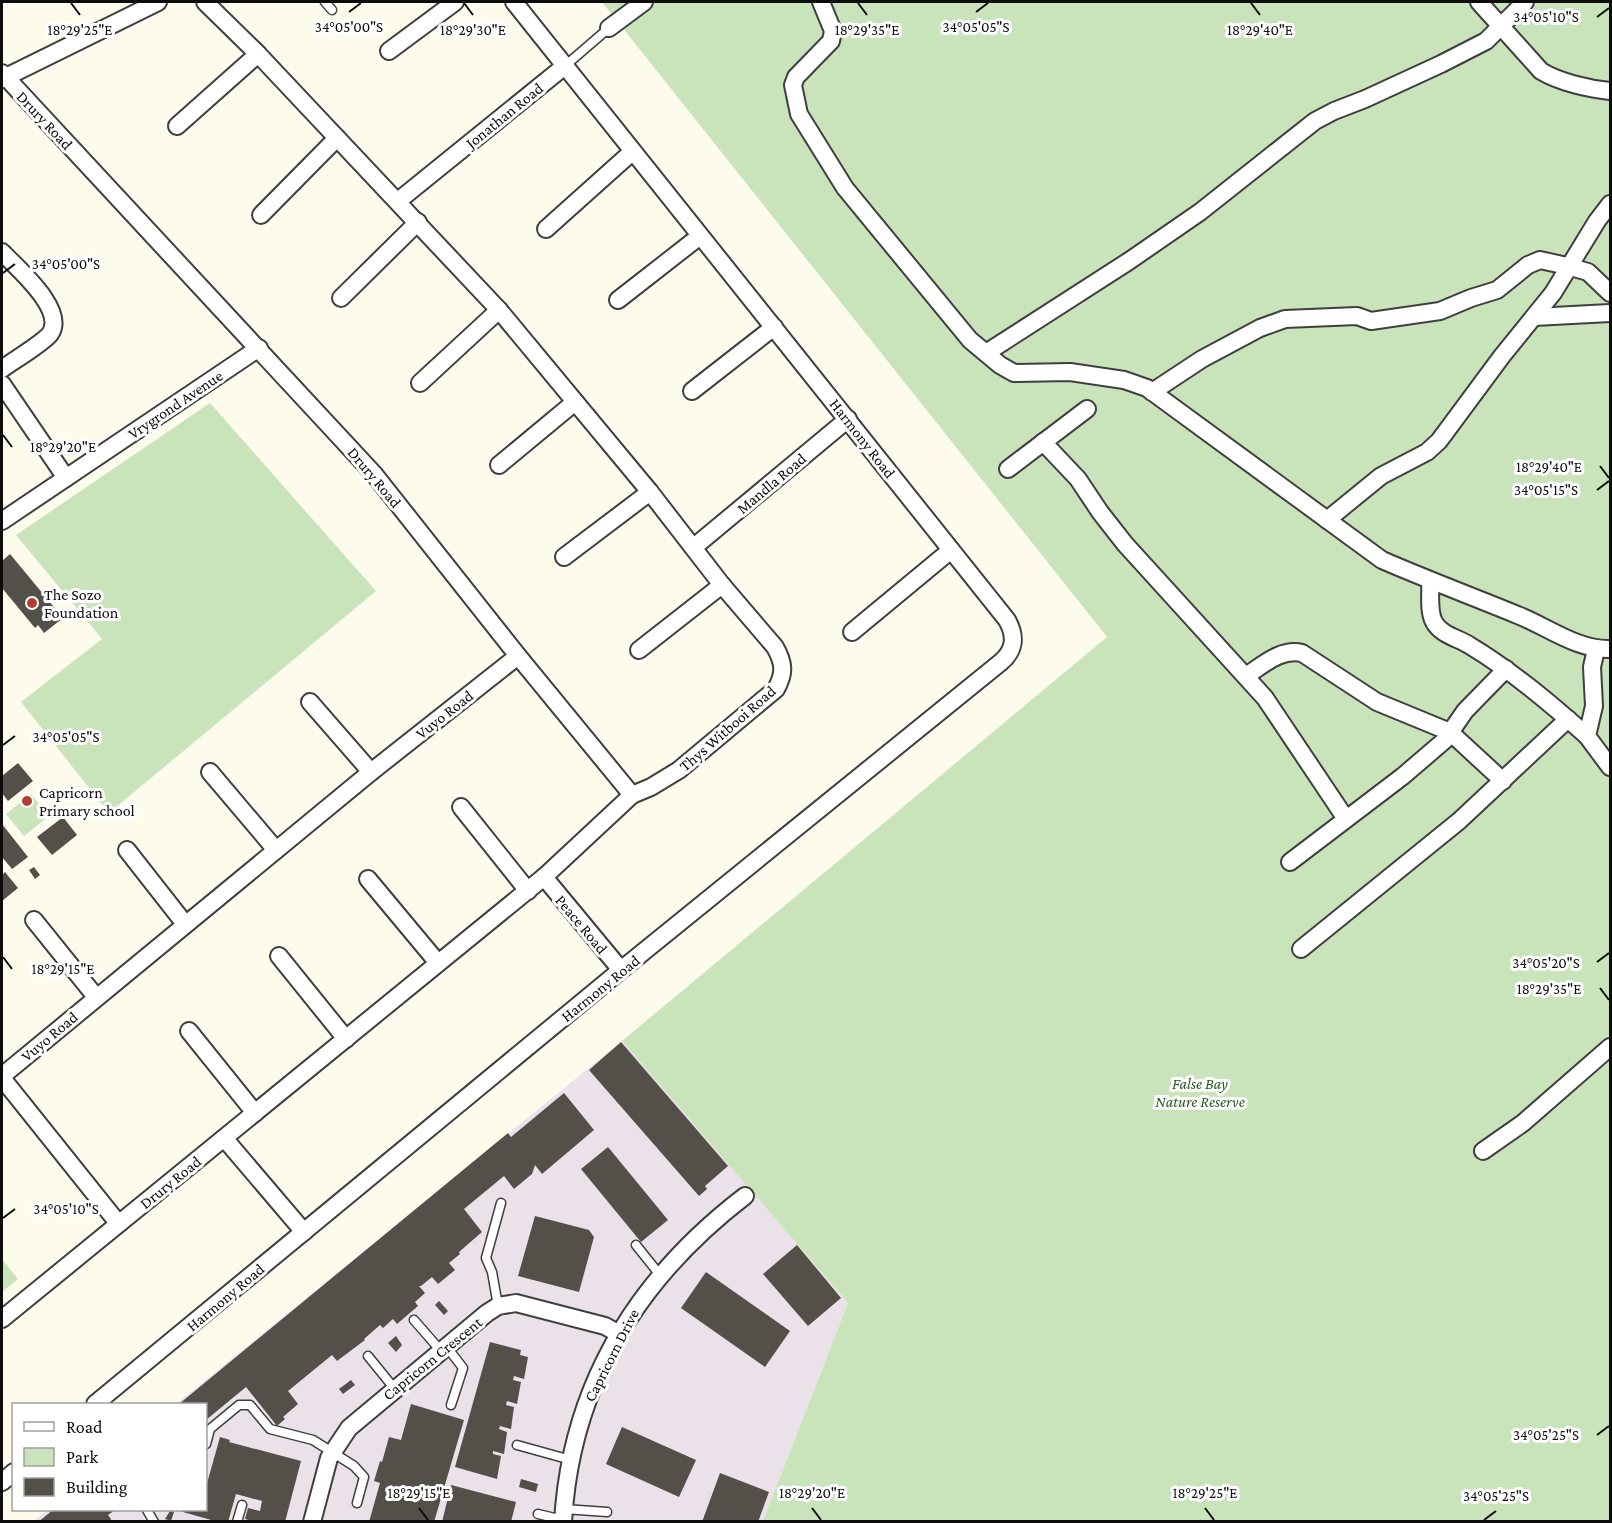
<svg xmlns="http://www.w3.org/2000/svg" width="1612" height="1523" viewBox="0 0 1612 1523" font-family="'Crimson Pro',serif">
	<rect width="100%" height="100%" fill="#fdfcec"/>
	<polygon fill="#eae1e9" points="622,1041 848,1303 763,1521 33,1522 48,1510 206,1510 206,1404 176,1404"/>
	<g fill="#c9e4ba">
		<polygon points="602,2 1610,2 1610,1521 763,1521 848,1303 622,1041 1107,637"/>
		<polygon points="210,403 376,591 109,813 21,702 102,639 16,535"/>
		<polygon points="31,794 49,816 24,836 6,814"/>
		<polygon points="2,1259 18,1279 2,1292"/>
	</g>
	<g fill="#534f49">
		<polygon points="10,554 63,618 44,633 38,625 35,628 2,588 2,561"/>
		<polygon points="18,763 33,781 8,801 2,793 2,776"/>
		<polygon points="63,817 77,835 52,855 37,837"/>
		<polygon points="2,824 28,857 12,869 2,857"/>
		<polygon points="34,867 40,875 35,879 29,870"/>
		<polygon points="5,872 18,888 2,901 2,875"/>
		<polygon points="621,1042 728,1166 705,1186 707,1189 699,1196 589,1070"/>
		<polygon points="564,1093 594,1130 542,1174 535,1165 532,1174 514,1189 504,1176 464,1209 482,1232 459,1252 460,1254 449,1263 455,1270 438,1284 432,1277 421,1286 419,1286 425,1293 415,1302 418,1306 397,1324 393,1319 383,1328 380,1325 364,1339 365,1340 337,1361 332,1355 288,1391 298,1404 283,1417 285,1419 277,1426 246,1387 206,1420 206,1404 179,1404 508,1133 511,1137"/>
		<polygon points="608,1147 668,1220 641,1242 581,1169"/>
		<polygon points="535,1216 589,1230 594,1237 579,1292 518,1276"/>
		<polygon points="797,1245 841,1298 808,1326 763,1274"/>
		<polygon points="706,1272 790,1331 765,1367 681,1308"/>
		<polygon points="439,1301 448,1311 444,1315 435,1305"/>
		<polygon points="396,1336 402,1345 396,1352 388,1343"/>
		<polygon points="490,1342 521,1350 520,1355 528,1357 524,1379 514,1376 513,1380 521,1382 517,1404 507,1401 506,1405 514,1407 511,1429 500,1426 499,1429 507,1432 504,1454 493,1451 493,1454 501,1456 497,1479 455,1467"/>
		<polygon points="351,1380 355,1385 343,1394 339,1389"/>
		<polygon points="411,1404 464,1420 434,1522 369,1522 380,1483 374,1481 380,1461 382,1462 389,1437 401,1440"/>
		<polygon points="622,1427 696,1460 679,1497 606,1464"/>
		<polygon points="220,1437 230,1440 229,1442 301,1461 285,1522 255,1522 245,1519 248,1508 260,1511 262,1501 236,1494 228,1522 218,1522 176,1510 206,1510 206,1487"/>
		<polygon points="720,1473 769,1492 758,1522 702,1522"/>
		<polygon points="521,1479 538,1484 536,1492 519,1487"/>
		<polygon points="451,1485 516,1502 511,1522 442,1522"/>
		<polygon points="53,1510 115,1510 108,1515 111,1519 110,1522 38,1522"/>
		<polygon points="170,1511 174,1512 171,1521 165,1519"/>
	</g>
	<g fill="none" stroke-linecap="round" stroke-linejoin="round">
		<g stroke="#3f3f3f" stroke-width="11">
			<g id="lane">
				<polyline points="325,2 332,10"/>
				<polyline points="566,65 609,28"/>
				<polyline points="636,1245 660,1275"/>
				<polyline points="498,1306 492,1272 486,1258 501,1203"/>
				<polyline points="414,1320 441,1351"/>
				<polyline points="446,1346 463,1368 451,1405"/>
				<polyline points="368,1356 394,1388"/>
				<polyline points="206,1444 210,1429 239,1405 250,1405 270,1429 313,1440 354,1466 364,1477 357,1503"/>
				<polyline points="517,1445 571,1460"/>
				<polyline points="564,1509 607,1512"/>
				<polyline points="147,1510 154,1522"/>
				<polyline points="538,1514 563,1520"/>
				<polyline points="237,1522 242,1505"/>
			</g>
		</g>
		<g stroke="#3f3f3f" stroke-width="20">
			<g id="street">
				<path d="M821 2 833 31 831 41 796 77 793 85 799 114 845 188 970 340 1000 365 1014 373 1070 372 1124 380 1147 388 1382 560C1428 580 1474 597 1520 616 1549 628 1578 650 1610 649"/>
				<path d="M1479 2 1541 71C1559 82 1589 89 1610 91"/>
				<polyline points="609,28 644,2"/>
				<polyline points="389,51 455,2"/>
				<polyline points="2,73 374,474 518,656 632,795"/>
				<polyline points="2,79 158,2"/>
				<polyline points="177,126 258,54"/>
				<polyline points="398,201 566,65"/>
				<polyline points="261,215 337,138"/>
				<polyline points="546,229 632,152"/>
				<path d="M2 252C17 268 67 310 50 334 43 343 13 361 2 369"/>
				<polyline points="341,298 418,222"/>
				<polyline points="618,300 700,236"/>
				<polyline points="1534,317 1610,313"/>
				<polyline points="986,353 1129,261 1200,212 1315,121 1334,111 1365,99 1441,64 1486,41 1525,2"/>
				<polyline points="420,383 499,310"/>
				<polyline points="2,384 66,478"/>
				<polyline points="692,391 774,327"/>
				<polyline points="1152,392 1202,359 1260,328 1285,319 1357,316 1371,321 1440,311 1471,298 1497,290 1528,265 1540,260 1567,266 1588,272 1610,293"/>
				<polyline points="1043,442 1078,479 1100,512 1125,544 1265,698 1346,819"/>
				<polyline points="499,465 575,402"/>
				<polyline points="1008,469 1087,409"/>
				<polyline points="1327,520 1381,476 1427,452 1439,441 1502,356 1553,293 1597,221 1610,204"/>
				<polyline points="2,521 259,348"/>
				<polyline points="694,547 848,419"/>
				<polyline points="564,557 650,492"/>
				<path d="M1430 581C1431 593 1428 611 1434 622 1441 635 1458 638 1469 645 1512 671 1550 703 1587 736"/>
				<polyline points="852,632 951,550"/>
				<polyline points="1596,649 1592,667 1594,706 1587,736 1610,767"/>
				<polyline points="639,650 722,585"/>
				<path d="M1246 676C1263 665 1281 648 1302 653L1377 702 1450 732 1503 781"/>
				<polyline points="310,702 371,772"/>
				<polyline points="210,772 276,850"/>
				<polyline points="461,807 528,891"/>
				<polyline points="127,850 185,924"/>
				<polyline points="1290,862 1403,776 1445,740 1465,711 1506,669"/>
				<polyline points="544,877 621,970"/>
				<polyline points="368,879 438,963"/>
				<polyline points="34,920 96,997"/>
				<polyline points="1301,949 1459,821 1568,719"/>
				<polyline points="279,956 346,1039"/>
				<polyline points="189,1031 255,1113"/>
				<polyline points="2,1076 371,772 518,656"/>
				<polyline points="2,1078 118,1223"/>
				<polyline points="224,1138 304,1232"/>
				<polyline points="1483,1151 1523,1123 1610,1047"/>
				<path d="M2 1319 544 877 632 795 651 787 679 770 776 689C785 673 784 663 775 647L722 585 650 492 499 310 258 54 205 2"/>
				<path d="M95 1404 621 970 1001 662C1015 650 1016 636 1007 620L514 2"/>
				<polyline points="2,1482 14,1472"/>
				<polyline points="312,1522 329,1458 349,1428 487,1313 498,1306 516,1303 605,1326 619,1334"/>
				<path d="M563 1522C571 1384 638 1278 745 1196"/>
			</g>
		</g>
		<use href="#lane" stroke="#fff" stroke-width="8"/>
		<use href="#street" stroke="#fff" stroke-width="16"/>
	</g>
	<path fill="none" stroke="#0c0c0c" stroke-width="2" d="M71 3 80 15M464 3 473 15M858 3 867 15M1251 3 1260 15M349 12 361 3M976 12 988 3M1597 17 1609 8M3 273 15 264M3 435 12 447M1600 466 1609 478M1597 490 1609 481M3 745 15 736M3 957 12 969M1597 962 1609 953M1600 988 1609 1000M3 1218 15 1209M1597 1435 1609 1426M419 1508 428 1520M812 1508 821 1520M1205 1508 1214 1520M1484 1520 1496 1511"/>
	<g fill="#ae3f32" stroke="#fff" stroke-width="2">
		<circle cx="32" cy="603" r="6"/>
		<circle cx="27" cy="801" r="6"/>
	</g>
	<g text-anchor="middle" stroke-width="6" stroke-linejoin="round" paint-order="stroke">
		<g font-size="16" fill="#0c0c0c" stroke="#fff">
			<text transform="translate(504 115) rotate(-39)" y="6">Jonathan Road</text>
			<text transform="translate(45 120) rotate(47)" y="6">Drury Road</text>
			<text transform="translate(175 404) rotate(-34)" y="6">Vrygrond Avenue</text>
			<text transform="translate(863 438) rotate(52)" y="6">Harmony Road</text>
			<text transform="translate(375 477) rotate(50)" y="6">Drury Road</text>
			<text transform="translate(771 483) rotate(-40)" y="6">Mandla Road</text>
			<text transform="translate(444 714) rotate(-38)" y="6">Vuyo Road</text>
			<text transform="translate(727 728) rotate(-41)" y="6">Thys Witbooi Road</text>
			<text transform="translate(582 924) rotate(50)" y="6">Peace Road</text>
			<text transform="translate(600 988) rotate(-39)" y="6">Harmony Road</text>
			<text transform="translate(49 1036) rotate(-40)" y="6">Vuyo Road</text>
			<text transform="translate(170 1182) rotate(-39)" y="6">Drury Road</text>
			<text transform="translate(225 1297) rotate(-40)" y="6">Harmony Road</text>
			<text transform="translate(611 1355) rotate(-63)" y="6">Capricorn Drive</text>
			<text transform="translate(432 1358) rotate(-39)" y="6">Capricorn Crescent</text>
		</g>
		<g font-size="16" fill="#0c0c0c" stroke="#fff" text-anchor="start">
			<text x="44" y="600">The Sozo<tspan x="44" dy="18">Foundation</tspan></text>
			<text x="39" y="798">Capricorn<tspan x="39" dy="18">Primary school</tspan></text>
		</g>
		<g font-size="16" font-style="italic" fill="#265d23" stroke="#fff">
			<text x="1200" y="1089">False Bay<tspan x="1200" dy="18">Nature Reserve</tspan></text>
		</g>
	</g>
	<g font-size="15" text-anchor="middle" fill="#0c0c0c" stroke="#fff" stroke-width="6" stroke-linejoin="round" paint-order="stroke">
		<text x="1546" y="22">34°05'10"S</text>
		<text x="349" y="32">34°05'00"S</text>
		<text x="976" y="32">34°05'05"S</text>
		<text x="80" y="35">18°29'25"E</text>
		<text x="473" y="35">18°29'30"E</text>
		<text x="867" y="35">18°29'35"E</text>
		<text x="1260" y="35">18°29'40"E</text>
		<text x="66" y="269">34°05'00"S</text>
		<text x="63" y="452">18°29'20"E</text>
		<text x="1549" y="472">18°29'40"E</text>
		<text x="1546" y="495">34°05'15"S</text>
		<text x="66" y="742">34°05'05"S</text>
		<text x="1546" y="968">34°05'20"S</text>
		<text x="63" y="974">18°29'15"E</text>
		<text x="1549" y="994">18°29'35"E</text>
		<text x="66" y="1214">34°05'10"S</text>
		<text x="1546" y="1440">34°05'25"S</text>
		<text x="419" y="1498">18°29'15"E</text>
		<text x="812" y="1498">18°29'20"E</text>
		<text x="1205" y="1498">18°29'25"E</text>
		<text x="1496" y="1501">34°05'25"S</text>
	</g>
	<rect width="1612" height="1523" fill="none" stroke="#0c0c0c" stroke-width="6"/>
	<rect x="12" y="1403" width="195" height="108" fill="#ffffff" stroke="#9e9e9e" stroke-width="1.5"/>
	<rect x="24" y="1422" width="30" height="9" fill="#ffffff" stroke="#9e9e9e" stroke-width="1.5"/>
	<text x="66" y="1433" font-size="18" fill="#0c0c0c">Road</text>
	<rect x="24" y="1448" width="30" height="18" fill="#c9e4ba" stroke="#9e9e9e" stroke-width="1.5"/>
	<text x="66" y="1463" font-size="18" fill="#0c0c0c">Park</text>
	<rect x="24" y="1478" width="30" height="18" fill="#534f49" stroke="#9e9e9e" stroke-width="1.5"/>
	<text x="66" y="1493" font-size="18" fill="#0c0c0c">Building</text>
</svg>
